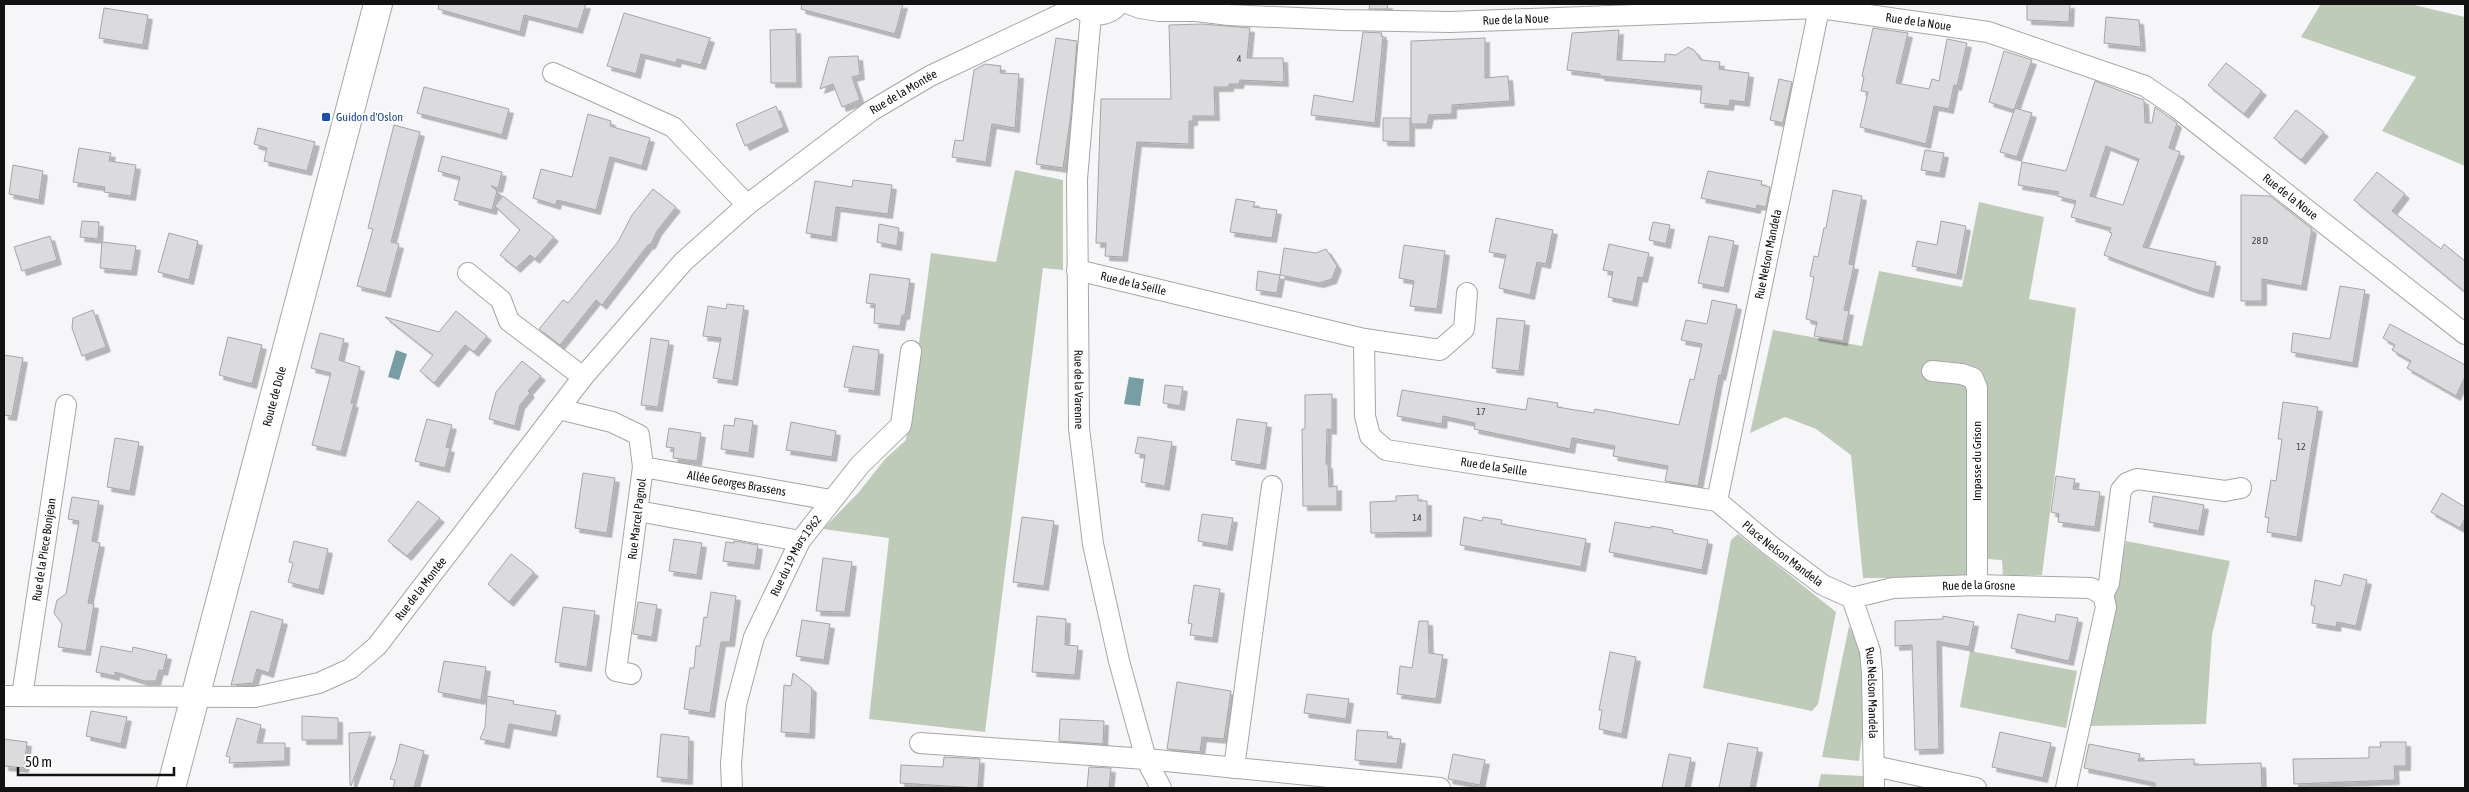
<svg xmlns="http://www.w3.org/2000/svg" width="2469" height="792" viewBox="0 0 2469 792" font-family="'Asap Condensed',sans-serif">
	<defs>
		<filter id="shadow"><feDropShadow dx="4.5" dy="4.5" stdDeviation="0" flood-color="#0004"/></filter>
	</defs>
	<rect width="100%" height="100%" fill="#f6f6f8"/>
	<g fill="#becbb8">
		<polygon points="2321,4 2410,4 2465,17 2465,166 2382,131 2416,77 2301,37"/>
		<polygon points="1015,170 1063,180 1063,270 1043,268 985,732 869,719 889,538 823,529 859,492 885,459 906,440 931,253 996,262"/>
		<polygon points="1979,202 2044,217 2029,299 2076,308 2042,575 2003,576 2002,560 1988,559 1983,388 1963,382 1969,392 1966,578 1863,578 1851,455 1816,429 1785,417 1750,433 1773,330 1862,346 1879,271 1962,287"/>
		<polygon points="1738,534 1836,612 1818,704 1812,711 1703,688 1731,540"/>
		<polygon points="2126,541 2230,561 2212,635 2206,724 2088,726"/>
		<path d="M1849 626C1875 665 1864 717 1859 761L1822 757Z"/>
		<polygon points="1970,651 2077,671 2066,728 1960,707"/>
		<polygon points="1821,774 1863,776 1863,788 1818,788"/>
	</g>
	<g fill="#779fa3">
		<polygon points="396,350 407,354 399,380 388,377"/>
		<polygon points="1129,377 1144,379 1140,406 1124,404"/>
	</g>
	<g fill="#dbdbdd" stroke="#a5a5a7" fill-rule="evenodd" filter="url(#shadow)">
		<polygon points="439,4 586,4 578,29 524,15 520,32 438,9"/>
		<polygon points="802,4 903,4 895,34 801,9"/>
		<polygon points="1370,4 1388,4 1387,9 1369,9"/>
		<polygon points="2027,4 2070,4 2069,22 2027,20"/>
		<polygon points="104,8 148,15 143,45 99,38"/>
		<polygon points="624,13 710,38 701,65 677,59 676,63 641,54 636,74 607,66"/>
		<polygon points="2106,17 2139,20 2141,47 2104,43"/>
		<polygon points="1202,24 1250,28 1247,58 1283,58 1284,82 1240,80 1239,84 1229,84 1229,87 1214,87 1215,116 1193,116 1193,121 1189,121 1189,144 1137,142 1123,257 1105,256 1106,243 1096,243 1101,99 1171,99 1169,25"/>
		<polygon points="1873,28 1908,33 1896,83 1929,89 1932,79 1939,81 1947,39 1967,43 1957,86 1954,85 1949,109 1934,106 1926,144 1860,127 1868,92 1861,91 1864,77 1862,76"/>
		<polygon points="796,29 797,83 771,83 770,30"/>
		<polygon points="1619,30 1617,60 1665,62 1665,54 1676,55 1688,47 1694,50 1701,60 1720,62 1719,69 1749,73 1745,102 1730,100 1729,106 1700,103 1702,86 1600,76 1600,74 1567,70 1572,33"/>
		<polygon points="1363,32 1382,33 1381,36 1383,36 1375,123 1311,115 1314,95 1353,102"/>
		<polygon points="1056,38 1077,41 1071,114 1063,168 1036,164"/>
		<polygon points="1485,38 1485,78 1508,76 1510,101 1452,105 1452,114 1429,115 1427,124 1411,124 1411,41"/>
		<polygon points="2004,51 2032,60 2014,110 1989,102"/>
		<polygon points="858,56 860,75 852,77 860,100 842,107 833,84 820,89 829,57"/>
		<polygon points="2226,63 2262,91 2244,114 2208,85"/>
		<polygon points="985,64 1001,66 1000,73 1019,74 1015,128 992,124 986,162 952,157 955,140 963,141 974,70"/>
		<polygon points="1779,79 1792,82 1783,123 1770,120"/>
		<path d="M2095 81 2144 100 2145 123H2152L2155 107 2177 123 2169 148 2180 152 2143 247 2216 262 2209 293 2194 289 2104 255 2112 233 2109 232 2111 228 2071 217 2076 201 2057 196 2059 192 2018 185 2022 162 2066 171ZM2106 146 2139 159 2123 205 2090 196Z"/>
		<polygon points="424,87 509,109 502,135 417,113"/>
		<polygon points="776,106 784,127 745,146 736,124"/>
		<polygon points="2015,108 2032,113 2017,157 2000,152"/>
		<polygon points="2296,110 2324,132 2301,160 2274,138"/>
		<polygon points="588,114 611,121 610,126 650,138 642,166 610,157 596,210 557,200 556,205 533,198 541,169 572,177"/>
		<polygon points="1383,118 1410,118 1410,142 1383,141"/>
		<polygon points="394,125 420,132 391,242 399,244 386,293 357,286 373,229 368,228"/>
		<polygon points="258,128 315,142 307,171 264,161 267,148 254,144"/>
		<polygon points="79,148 111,153 109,161 136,165 131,196 104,192 105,187 73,182"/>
		<polygon points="1925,150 1944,153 1940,173 1921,170"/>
		<polygon points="442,156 502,172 498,188 491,186 497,191 492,210 454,200 460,177 438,171"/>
		<polygon points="13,165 43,171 39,200 9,194"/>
		<polygon points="1708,171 1762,181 1761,185 1770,187 1766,207 1757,205 1756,209 1701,198"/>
		<polygon points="2377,172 2405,194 2392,211 2441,249 2444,244 2465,261 2465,292 2354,200"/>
		<polygon points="853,180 892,185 888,214 836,207 832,237 806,233 815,181 852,187"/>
		<polygon points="653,189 676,207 657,231 651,244 648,245 602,305 596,300 560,345 539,329 563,300 568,303 618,242 632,215"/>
		<polygon points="1833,190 1862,196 1849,264 1854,265 1844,310 1849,311 1843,341 1814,336 1817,322 1806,319 1814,277 1810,276 1814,256 1818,257 1824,228 1826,228"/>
		<polygon points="2241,195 2270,196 2312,229 2302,286 2262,279 2262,301 2241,301"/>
		<polygon points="503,196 554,237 535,259 530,255 516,268 500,255 520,230 495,206"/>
		<polygon points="1236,199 1255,202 1253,207 1277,210 1272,238 1230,232"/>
		<polygon points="1496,218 1553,230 1546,264 1537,262 1530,295 1499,288 1506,255 1489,252"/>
		<polygon points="82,221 99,222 98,239 80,237"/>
		<polygon points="1941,221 1966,226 1957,275 1912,266 1917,241 1937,245"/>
		<polygon points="1653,222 1670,225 1666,244 1649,240"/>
		<polygon points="879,224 899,228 897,246 877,242"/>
		<polygon points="169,233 198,241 189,280 158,272"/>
		<polygon points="50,236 57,260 22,271 14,247"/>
		<polygon points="1709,236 1734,241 1724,288 1698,283"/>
		<polygon points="102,242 136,246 132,271 100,268"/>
		<polygon points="1609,244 1649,253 1643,278 1638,277 1633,302 1608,297 1613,272 1603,270"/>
		<polygon points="1404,245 1445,251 1437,309 1410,306 1414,281 1399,278"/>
		<polygon points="1284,248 1316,253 1326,249 1337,266 1332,279 1319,283 1280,275"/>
		<polygon points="1258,271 1280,275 1277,293 1256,290"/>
		<polygon points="870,274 910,279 905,315 902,315 900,326 874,323 875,304 866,303"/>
		<polygon points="2340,286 2365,290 2353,363 2291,352 2293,333 2330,339"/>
		<polygon points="1712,300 1737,305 1721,376 1719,375 1698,486 1665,481 1668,466 1613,456 1615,446 1572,438 1570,449 1474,429 1475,423 1443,416 1442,424 1397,416 1402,390 1526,410 1528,398 1558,403 1557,407 1594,413 1595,409 1679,425 1690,379 1694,380 1702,344 1681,340 1686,320 1707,324"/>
		<polygon points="727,304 744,306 733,381 713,378 721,338 703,336 708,306 726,309"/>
		<polygon points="93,310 106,347 82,356 72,328 73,318"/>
		<polygon points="456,311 487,336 474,352 465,345 434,383 420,371 433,355 385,317 439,332"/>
		<polygon points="1497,318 1525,321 1519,371 1492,368"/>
		<polygon points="2390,324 2465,365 2465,377 2456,396 2407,368 2411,361 2392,350 2395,345 2383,338"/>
		<polygon points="320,333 344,339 339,360 360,367 351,403 354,403 341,452 312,445 331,373 311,368"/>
		<polygon points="228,337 262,345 252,384 219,375"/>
		<polygon points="651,338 669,341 658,407 641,405"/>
		<polygon points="853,346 879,350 875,391 844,387"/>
		<polygon points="4,355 23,358 12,416 4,415"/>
		<polygon points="522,361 541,376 528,391 530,393 520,405 515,426 489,419 496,392"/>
		<polygon points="1165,385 1183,387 1180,406 1163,403"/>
		<polygon points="1332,394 1332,430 1327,429 1326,464 1328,464 1329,487 1337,486 1337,506 1303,506 1302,429 1305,429 1305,395"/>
		<polygon points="2283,402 2318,407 2297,537 2267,532 2269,518 2265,517 2271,480 2276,481 2282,439 2278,439"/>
		<polygon points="735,418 753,421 749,453 721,449 724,425 734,426"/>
		<polygon points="427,419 452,425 446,447 450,448 445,468 415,461"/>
		<polygon points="1237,419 1267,423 1261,465 1231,460"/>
		<polygon points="791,422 836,431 832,457 786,450"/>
		<polygon points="669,428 701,433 697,461 673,458 674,448 666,447"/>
		<polygon points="1138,437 1172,442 1165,486 1141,482 1145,455 1135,453"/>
		<polygon points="115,438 139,442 130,491 107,487"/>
		<polygon points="583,473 615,478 607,533 575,528"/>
		<polygon points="2056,476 2075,479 2073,489 2100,492 2095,527 2058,522 2059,514 2051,512"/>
		<polygon points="2442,493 2465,507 2465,518 2460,528 2431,512"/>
		<polygon points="1418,495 1418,501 1427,501 1427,532 1371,533 1370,502 1396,501 1396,496"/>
		<polygon points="2153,496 2204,505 2199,531 2149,522"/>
		<polygon points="72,497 99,501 92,541 100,543 88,603 94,604 86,651 58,647 62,624 54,613 57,600 66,594 79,521 68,519"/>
		<polygon points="418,501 440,518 407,556 388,541"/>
		<polygon points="1202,514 1233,518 1228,546 1198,541"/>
		<polygon points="1022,517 1054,521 1044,586 1013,582"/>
		<polygon points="1464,517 1482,521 1483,517 1502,520 1501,524 1586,539 1581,567 1460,545"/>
		<polygon points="1615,522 1651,528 1651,526 1673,530 1673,533 1708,540 1702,570 1609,552"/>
		<polygon points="674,539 702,543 697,575 669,571"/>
		<polygon points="294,541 328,549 319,590 288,582 293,563 289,562"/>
		<polygon points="734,541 758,545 755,565 723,561 726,542 734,543"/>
		<polygon points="511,554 534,572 509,602 488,584"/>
		<polygon points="823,558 852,562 845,612 816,611"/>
		<polygon points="2344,574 2367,580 2356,626 2337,622 2336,627 2312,623 2315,606 2311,605 2315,580 2341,586"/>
		<polygon points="1194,585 1220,589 1213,638 1190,635 1192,624 1188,623"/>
		<polygon points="711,592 736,596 730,642 721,642 710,713 684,709 690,668 694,668 696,646 700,646 704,617 707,618"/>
		<polygon points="638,602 657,605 652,637 633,634"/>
		<polygon points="563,607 595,611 587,667 555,662"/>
		<polygon points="251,611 283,620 269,673 257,669 253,683 231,685"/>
		<polygon points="2018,614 2055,622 2056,614 2078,618 2069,661 2011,648"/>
		<polygon points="1037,616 1066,619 1065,645 1078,646 1075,675 1032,672"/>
		<polygon points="1943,616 1974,622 1969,647 1937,641 1939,749 1915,750 1912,645 1895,646 1895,621 1943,619"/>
		<polygon points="802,620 830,624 824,660 796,656"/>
		<polygon points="1419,621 1428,621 1429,653 1443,655 1436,699 1397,694 1400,666 1412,668"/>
		<polygon points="101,646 132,652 133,647 167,655 163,671 159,670 156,681 144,681 115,672 115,676 96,672"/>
		<polygon points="1610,652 1636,657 1622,734 1599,729 1602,710 1599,710"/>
		<polygon points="444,661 486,667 481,700 438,692"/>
		<polygon points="793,673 812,688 810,734 781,732 784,685 791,686"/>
		<polygon points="1177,682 1231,691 1224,739 1202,737 1200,752 1167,749"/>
		<polygon points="1307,694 1349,699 1346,719 1304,713"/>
		<polygon points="487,696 514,701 513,704 556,711 552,732 509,724 505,744 480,739 485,727"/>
		<polygon points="91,711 127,717 121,744 86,736"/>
		<polygon points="302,716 338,718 338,740 302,740"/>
		<polygon points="237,718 261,725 257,743 285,743 285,761 229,763 230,757 226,756"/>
		<polygon points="1060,719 1104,721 1103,744 1059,741"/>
		<polygon points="1357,730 1388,732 1387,738 1401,739 1397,764 1355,760"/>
		<polygon points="371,732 351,786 350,785 349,733"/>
		<polygon points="2000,732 2051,743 2043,778 1992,767"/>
		<polygon points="661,734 689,737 688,780 657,777"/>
		<polygon points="4,739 27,742 24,768 4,766"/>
		<polygon points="2380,742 2406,742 2406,766 2394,766 2395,780 2294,784 2293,759 2369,758 2369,747 2381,747"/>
		<polygon points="1728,743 1758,748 1750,788 1719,788"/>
		<polygon points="400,744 424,751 414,788 393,788 395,780 390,779 396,762"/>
		<polygon points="2089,744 2140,754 2138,761 2194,759 2194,765 2261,763 2262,788 2155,788 2155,783 2084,768"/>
		<polygon points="1453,754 1485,760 1480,785 1448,779"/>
		<polygon points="1669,754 1691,758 1685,788 1662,788"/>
		<polygon points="944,757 980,759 978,788 900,783 901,765 943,767"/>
		<polygon points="1089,767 1111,768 1109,788 1087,788"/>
	</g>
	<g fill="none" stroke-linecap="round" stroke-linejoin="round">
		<g stroke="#a6a6a7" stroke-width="22">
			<g id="minor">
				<path id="s1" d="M1129 4 1140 8 1159 11H1197L1229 15 1343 20 1450 22 1820 8 1988 32 2145 86 2176 107 2465 334"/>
				<path d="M1081 9C1094 18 1109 16 1119 4"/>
				<path id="s2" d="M1091 14 1077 179 1079 428 1093 544 1119 661 1146 759 1161 788"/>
				<polyline points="553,73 673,127 747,205"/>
				<path id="s3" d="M1077 270 1364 339 1440 350 1464 329 1467 293"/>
				<polyline points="468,273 501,300 509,321 583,377"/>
				<path id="s4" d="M1364 339 1365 416 1370 436 1386 450 1717 501 1771 546 1823 585 1852 598"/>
				<polyline points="1932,371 1962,374 1973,378 1977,388 1977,585"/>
				<polyline points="559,409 612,422 639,435 643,467 616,671 631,674"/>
				<path id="s5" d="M643 467 831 500"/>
				<path id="s6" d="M1717 501 1820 4"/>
				<polyline points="638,511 800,541"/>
				<polyline points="2103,595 2109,583 2121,490 2127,483 2137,479 2225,491 2241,488"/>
				<path id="s7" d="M1852 598 1893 588 1977 585 2091 588 2103 595 2106 607 2066 788"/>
				<path id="s8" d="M1852 598 1870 651 1872 673 1874 788"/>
				<path id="s9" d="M4 696 255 697 319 683 350 669 377 646 583 377 683 262 747 205 871 111 930 76 1078 6"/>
				<path id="s10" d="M22 696 66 405"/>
				<polyline points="920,743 1146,759 1440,788"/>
				<polyline points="1874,766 1976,788"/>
				<polyline points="1234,768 1272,486"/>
				<path id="s11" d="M732 788 731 764 736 705 754 637 800 541 860 465 901 425 911 351"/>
			</g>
		</g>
		<g stroke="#a6a6a7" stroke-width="30">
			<g id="secondary">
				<path id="s12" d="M171 788 378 4"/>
			</g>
		</g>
		<use href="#minor" stroke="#fff" stroke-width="20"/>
		<use href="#secondary" stroke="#fff" stroke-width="28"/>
	</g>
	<rect fill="#1a4fb4" stroke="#fff" stroke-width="2" x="321" y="112" width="10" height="10" rx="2.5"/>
	<g text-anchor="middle" stroke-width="4" stroke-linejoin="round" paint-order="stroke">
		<g font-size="10" fill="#444446">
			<text x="1239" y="62">4</text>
			<text x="2260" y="244">28 D</text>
			<text x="1481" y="415">17</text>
			<text x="2301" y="450">12</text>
			<text x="1417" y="521">14</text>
		</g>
		<g font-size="12" fill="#121213" stroke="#fff">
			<text dy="4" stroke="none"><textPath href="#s1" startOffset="388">Rue de la Noue</textPath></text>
			<text dy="4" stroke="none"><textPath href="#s1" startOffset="792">Rue de la Noue</textPath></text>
			<text dy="4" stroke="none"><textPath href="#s9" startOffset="1156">Rue de la Montée</textPath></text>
			<text dy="4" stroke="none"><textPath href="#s1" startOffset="1211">Rue de la Noue</textPath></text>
			<text dy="4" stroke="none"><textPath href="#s6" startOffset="252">Rue Nelson Mandela</textPath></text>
			<text dy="4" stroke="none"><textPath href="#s3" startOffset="58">Rue de la Seille</textPath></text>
			<text dy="4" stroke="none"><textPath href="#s2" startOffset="376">Rue de la Varenne</textPath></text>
			<text dy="4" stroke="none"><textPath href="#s12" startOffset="405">Route de Dole</textPath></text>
			<text transform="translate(1977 461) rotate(-90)" y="4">Impasse du Grison</text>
			<text dy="4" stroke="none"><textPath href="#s4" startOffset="228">Rue de la Seille</textPath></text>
			<text dy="4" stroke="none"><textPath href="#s5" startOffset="95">Allée Georges Brassens</textPath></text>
			<text transform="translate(637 519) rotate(-83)" y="4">Rue Marcel Pagnol</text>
			<text dy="4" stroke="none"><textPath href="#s10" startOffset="148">Rue de la Piece Bonjean</textPath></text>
			<text dy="4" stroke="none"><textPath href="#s4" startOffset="538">Place Nelson Mandela</textPath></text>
			<text dy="4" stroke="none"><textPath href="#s11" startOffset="245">Rue du 19 Mars 1962</textPath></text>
			<text dy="4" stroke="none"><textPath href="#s7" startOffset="128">Rue de la Grosne</textPath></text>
			<text dy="4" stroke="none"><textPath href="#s9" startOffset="458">Rue de la Montée</textPath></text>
			<text dy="4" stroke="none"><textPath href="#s8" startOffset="98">Rue Nelson Mandela</textPath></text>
		</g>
		<g font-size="12" fill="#164399" stroke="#fff" text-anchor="start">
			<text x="336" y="121">Guidon d'Oslon</text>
		</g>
	</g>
	<rect width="2469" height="792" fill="none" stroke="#121213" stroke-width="10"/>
	<path d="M18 767v8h156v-8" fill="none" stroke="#121213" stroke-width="2.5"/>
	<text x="25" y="767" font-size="15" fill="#121213" stroke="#ffffff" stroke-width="4" paint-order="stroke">50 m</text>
</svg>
